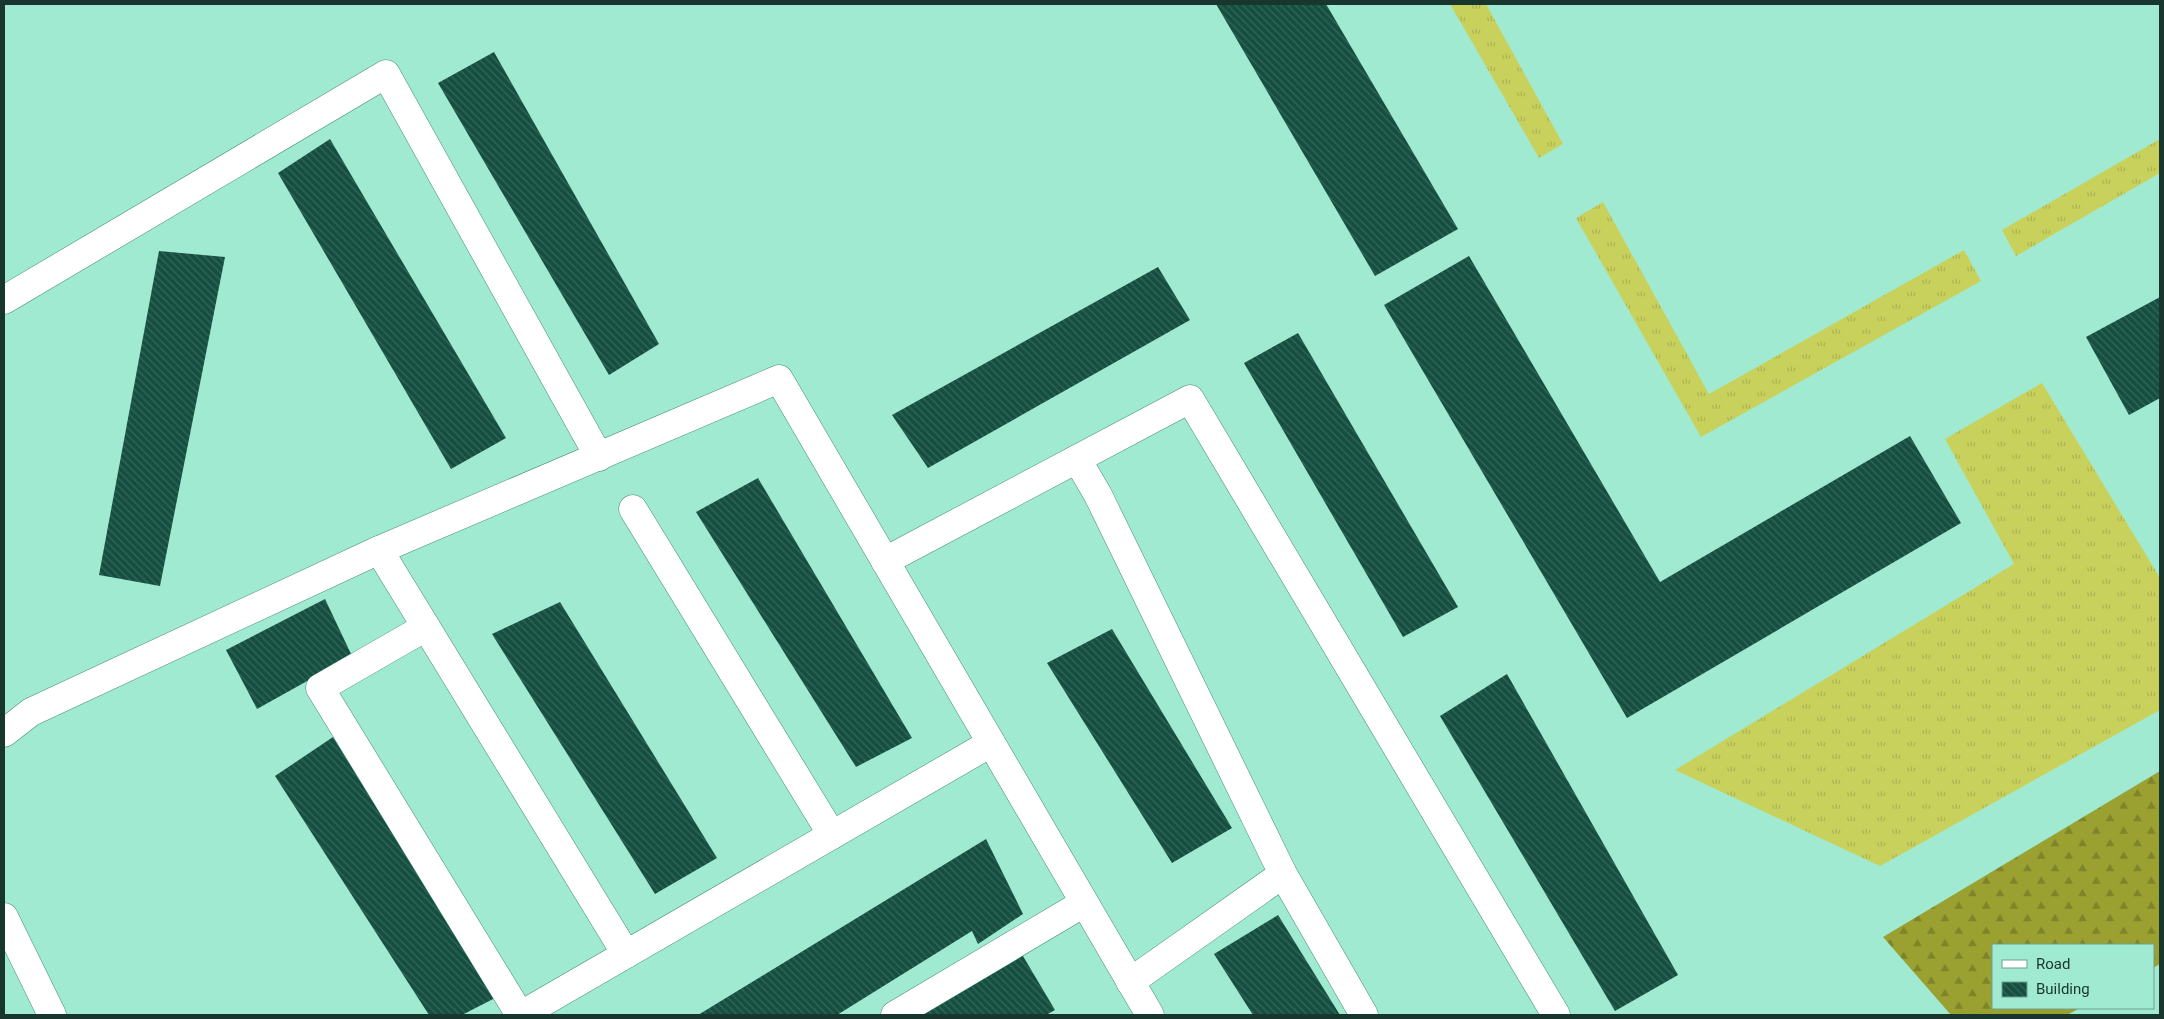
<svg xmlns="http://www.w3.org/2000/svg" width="2164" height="1019" viewBox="0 0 2164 1019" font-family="Roboto,sans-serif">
	<defs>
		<pattern id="grass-tufts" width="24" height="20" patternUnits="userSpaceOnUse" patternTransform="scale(1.25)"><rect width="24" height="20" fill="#c9d15d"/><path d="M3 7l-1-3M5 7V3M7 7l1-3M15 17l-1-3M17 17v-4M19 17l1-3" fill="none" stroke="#acb451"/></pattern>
		<pattern id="forest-firs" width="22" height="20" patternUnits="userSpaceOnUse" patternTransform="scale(1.25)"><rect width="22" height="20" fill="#9ba130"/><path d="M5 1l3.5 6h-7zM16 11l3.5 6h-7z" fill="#7d8429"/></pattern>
		<pattern id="building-back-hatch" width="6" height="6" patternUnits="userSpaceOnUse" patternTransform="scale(1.25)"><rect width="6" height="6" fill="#154f40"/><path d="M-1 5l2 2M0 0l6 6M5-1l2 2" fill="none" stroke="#36665a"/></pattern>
	</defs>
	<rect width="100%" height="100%" fill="#a0ead2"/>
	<g fill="url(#grass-tufts)">
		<polygon points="1450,4 1486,4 1563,144 1539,158"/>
		<polygon points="2160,139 2160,173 2016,256 2002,230"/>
		<polygon points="1603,202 1709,394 1964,250 1981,281 1701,437 1576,218"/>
		<polygon points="2042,383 2160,578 2160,710 1880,866 1675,770 2014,564 1945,439"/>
	</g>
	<polygon fill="url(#forest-firs)" points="2160,771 2160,964 2153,968 2153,945 1993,945 1993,1008 2080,1008 2067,1015 1951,1015 1883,937"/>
	<g fill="url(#building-back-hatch)">
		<polygon points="1216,4 1326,4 1458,229 1375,276"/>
		<polygon points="494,52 659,344 609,375 438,83"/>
		<polygon points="330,139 506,438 451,469 278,173"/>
		<polygon points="159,251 225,257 160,586 99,575"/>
		<polygon points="1469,256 1660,582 1910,436 1961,523 1627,718 1384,305"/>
		<polygon points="1158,267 1190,320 928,468 892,415"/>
		<polygon points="2160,297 2160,398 2129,415 2086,337"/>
		<polygon points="1298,333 1458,607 1403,637 1244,363"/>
		<polygon points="758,478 912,738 856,767 696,512"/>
		<polygon points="325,599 352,656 257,709 226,650"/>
		<polygon points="560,602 717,858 655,894 492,634"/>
		<polygon points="1112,629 1232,828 1172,863 1047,663"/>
		<polygon points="1507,674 1678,975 1615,1011 1440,716"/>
		<polygon points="333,737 495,998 462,1015 429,1015 275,776"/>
		<polygon points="986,839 1023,914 978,944 972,931 837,1015 698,1015"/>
		<polygon points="1278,915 1340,1015 1253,1015 1214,954"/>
		<polygon points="1020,951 1055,1010 1046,1015 911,1015"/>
	</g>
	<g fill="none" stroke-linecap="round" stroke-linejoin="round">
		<g stroke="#448d78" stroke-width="29">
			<g id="minor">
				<polyline points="4,300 386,74 599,457"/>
				<polyline points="1077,459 1098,495 1283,874 1364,1015"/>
				<polyline points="633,509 832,835"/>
				<polyline points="379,550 626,954"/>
				<polyline points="885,561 1190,399 1556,1015"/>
				<polyline points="426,627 320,688 520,1015"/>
				<polyline points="4,733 31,712 379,550 779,379 1150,1015"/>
				<polyline points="4,917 52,1015"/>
				<polyline points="1130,982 1283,874"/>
				<polyline points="521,1015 991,743"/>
				<polyline points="895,1015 1084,903"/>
			</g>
		</g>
		<use href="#minor" stroke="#fff" stroke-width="28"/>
	</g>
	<rect width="2164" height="1019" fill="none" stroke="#18362e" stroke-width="10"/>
	<rect x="1992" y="944" width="162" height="65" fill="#a0ead2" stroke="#6aa290"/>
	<rect x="2002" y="960" width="25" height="8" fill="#ffffff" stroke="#6aa290"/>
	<text x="2036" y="969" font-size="15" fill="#18362e">Road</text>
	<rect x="2002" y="982" width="25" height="15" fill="url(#building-back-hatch)" stroke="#6aa290"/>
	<text x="2036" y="994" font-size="15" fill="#18362e">Building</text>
</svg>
